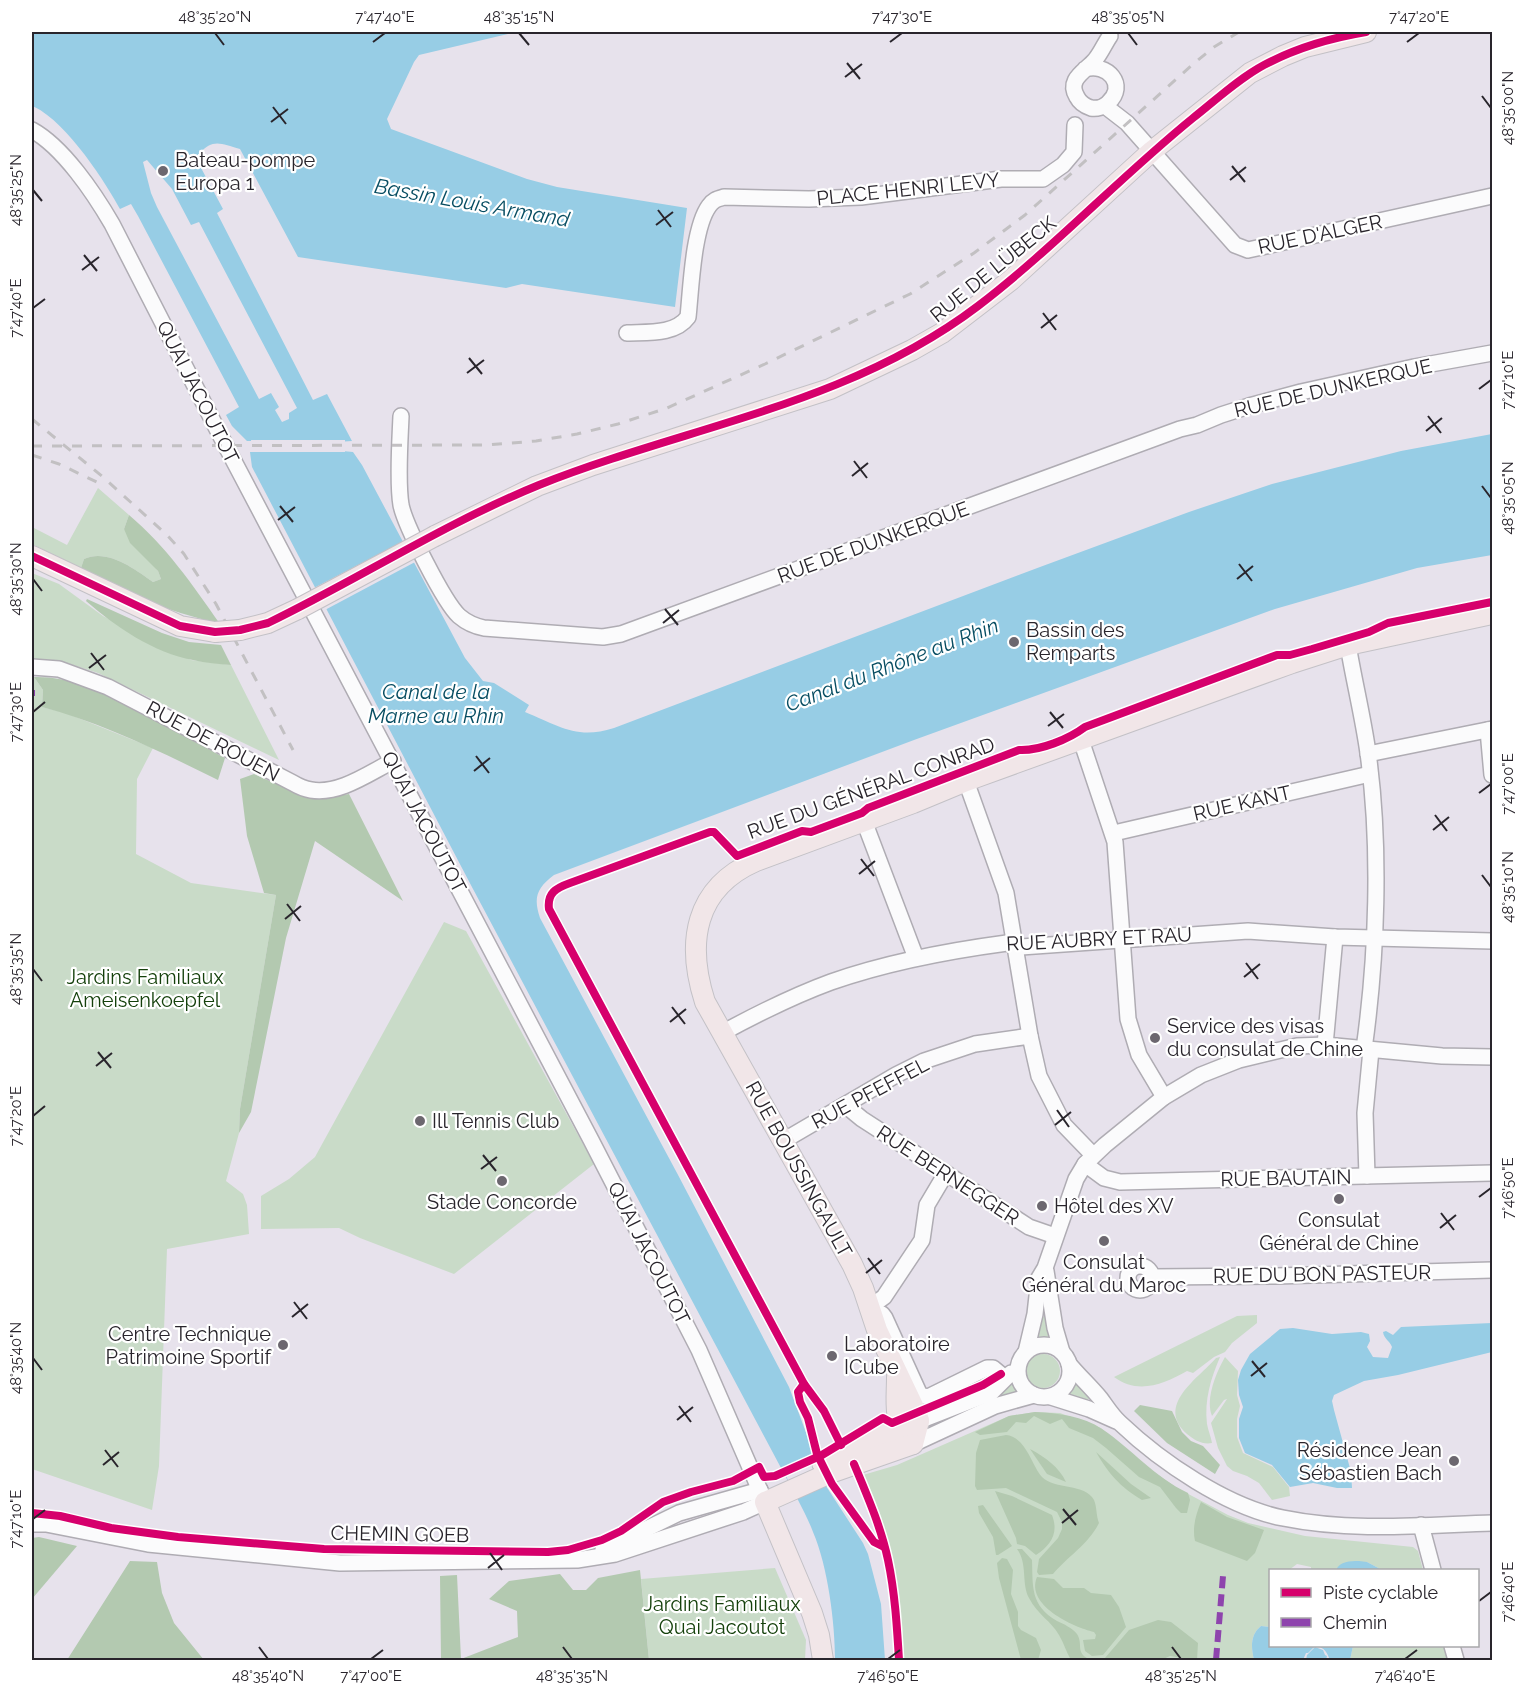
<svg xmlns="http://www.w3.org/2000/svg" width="1524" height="1692" viewBox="0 0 1524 1692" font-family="Raleway,sans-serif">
	<rect width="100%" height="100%" fill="#e7e2ec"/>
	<g fill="#c9dbc8">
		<path d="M98 488 129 515 124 529 158 571 161 579 153 582C135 569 107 548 84 559L81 568 32 544V527L67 545Z"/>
		<polygon points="32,573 59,584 103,616 191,660 231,665 279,760 98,673 67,663 32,659"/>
		<polygon points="34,677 43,690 42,707 66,713 153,748 137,779 136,854 191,883 276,895 240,1109 239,1133 226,1181 243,1194 247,1205 249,1234 167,1249 159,1466 152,1510 32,1469 32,678"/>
		<polygon points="444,922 466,931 594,1164 454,1274 360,1238 339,1228 261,1229 261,1196 289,1179 315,1157"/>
		<path d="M1257 1315V1323L1232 1343 1225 1352 1214 1357 1193 1373 1187 1371C1164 1384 1138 1395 1114 1377L1237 1316Z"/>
		<polygon points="1047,1316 1053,1341 1035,1341 1041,1317"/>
		<circle cx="1043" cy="1371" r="17"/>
		<path d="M1220 1357C1211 1378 1204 1400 1207 1424 1208 1430 1211 1437 1212 1443 1203 1445 1194 1440 1187 1434 1155 1405 1198 1379 1216 1358Z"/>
		<path d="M1225 1357 1238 1371 1237 1395 1240 1406 1237 1419V1437L1243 1453 1273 1467 1289 1487 1290 1496 1272 1500 1259 1483 1247 1476 1233 1471 1227 1466 1218 1448 1211 1423 1227 1399 1224 1400 1212 1416C1205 1399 1216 1373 1225 1357Z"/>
		<polygon points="1012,1379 1019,1393 951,1421 948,1415"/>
		<polygon points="1073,1379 1090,1397 1087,1401 1065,1394"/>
		<path d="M1035 1412 1060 1413 1101 1428 1151 1470 1177 1488 1228 1515 1248 1523 1305 1536 1413 1547 1418 1551 1423 1570H1382L1367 1562 1337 1568 1336 1570H1311V1567L1297 1564 1289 1570H1270V1627L1261 1626C1250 1635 1251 1647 1254 1660H901C900 1596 886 1535 863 1475L897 1465 1009 1416Z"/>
		<polygon points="775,1568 806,1640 805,1660 649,1660 641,1579"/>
		<polygon points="1353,1646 1445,1646 1450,1660 1350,1660"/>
	</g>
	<g fill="#b3c9b0">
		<path d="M129 515C166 546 192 584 220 624 184 615 151 604 118 589 104 583 92 578 81 568L84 559C107 548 135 569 153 582L161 579 158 571 130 543 124 529Z"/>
		<path d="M87 599 162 633 189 642 221 645 231 665C218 664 206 663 193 660 154 653 116 627 86 601Z"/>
		<path d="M34 677C94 675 173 729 225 758L218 780C161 752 103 723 42 707L43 690Z"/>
		<path d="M254 774C288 789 311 801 349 794L403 901 315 841 286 938 251 1112 239 1133 240 1109 276 895 264 893 247 836 240 779Z"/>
		<polygon points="1140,1405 1172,1411 1182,1432 1191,1441 1203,1446 1220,1465 1215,1474 1167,1443 1134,1411"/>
		<path d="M1035 1412C1058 1413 1083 1416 1102 1429 1132 1449 1154 1477 1188 1493L1190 1500 1187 1513H1181L1176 1508 1160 1487 1139 1477 1106 1448 1093 1438 1069 1428 1062 1419 1050 1424 1034 1416 1026 1423 1016 1422 1007 1432 980 1435 975 1432 1009 1416Z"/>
		<path d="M1006 1435C1026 1437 1031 1464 1042 1477 1055 1490 1085 1483 1094 1500 1097 1507 1096 1516 1099 1523 1088 1545 1068 1556 1053 1574L1039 1575 1037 1572 1039 1559 1058 1538 1062 1529V1522L1057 1512 1006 1488 977 1490 975 1486 976 1453 980 1440Z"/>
		<path d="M1030 1449C1045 1457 1059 1467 1066 1482L1047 1474Z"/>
		<path d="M1096 1452 1131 1484 1151 1498 1142 1500C1120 1487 1108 1473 1096 1452Z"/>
		<path d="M995 1491 1012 1496 1052 1515C1059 1533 1051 1545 1036 1555L1025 1546 1017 1544 1016 1538Z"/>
		<path d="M1201 1502 1227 1517 1264 1530 1255 1553 1247 1561 1195 1541C1192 1527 1196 1514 1201 1502Z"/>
		<polygon points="983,1505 1012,1546 998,1555 996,1555 993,1537 979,1513 978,1506"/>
		<polygon points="39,1537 77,1546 32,1599 32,1538"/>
		<path d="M1017 1549H1022L1032 1560C1033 1587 1030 1605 1057 1621 1064 1624 1072 1628 1077 1634 1084 1645 1074 1653 1091 1660H1071C1066 1652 1064 1643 1059 1635 1051 1621 1038 1615 1029 1598 1021 1583 1028 1564 1017 1549Z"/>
		<polygon points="1002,1558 1007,1559 1013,1570 1011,1594 1018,1612 1018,1626 1021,1630 1036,1638 1041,1650 1038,1660 1021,1660 999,1578 997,1563"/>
		<polygon points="130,1561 157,1562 162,1593 174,1623 204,1660 67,1660"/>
		<polygon points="640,1570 649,1660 441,1660 440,1576 457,1575 461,1659 518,1637 517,1611 489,1599 509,1581 560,1574 573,1590 586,1590 598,1578"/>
		<path d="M1037 1577 1054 1579 1063 1588H1084L1091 1593 1111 1595 1119 1607 1126 1627 1103 1655 1092 1656 1085 1651 1083 1640 1095 1639 1096 1635 1094 1632C1073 1627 1025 1605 1037 1577Z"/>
		<polygon points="1158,1620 1171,1622 1198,1643 1197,1660 1170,1656 1161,1660 1097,1660 1105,1658 1129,1630"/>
	</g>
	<g fill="#97cde5" fill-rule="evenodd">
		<path d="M32 32H516L419 55 414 62 387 119 391 129 527 179 557 187 687 208 675 307 522 284 506 288 298 257 240 149C221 144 213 138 199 154L200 166 223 209 217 213 313 400 327 394 352 441 337 442 342 451 353 452 362 465 465 658 483 681 494 683 529 705 525 712C559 726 577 740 614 728L1040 567 1189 512 1272 484 1401 451 1492 434V555L1417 568 1275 609 914 740 554 875C537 888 533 897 540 918L677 1173 789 1387 826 1486 863 1543 868 1554 881 1604 885 1660H835C835 1623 828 1567 813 1532 809 1521 803 1510 797 1498L473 889 252 467 250 452 257 451 252 441H247L232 426 226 415 239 407 138 216 131 204 120 209C104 179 63 118 32 106ZM147 160 172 189 191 225 199 222 297 408 289 413V419L282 422 275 410 279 407 271 393 259 399 157 207 151 193 143 162Z"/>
		<path d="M1492 1323V1352L1398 1375 1364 1381 1334 1395 1332 1401 1334 1410 1351 1472 1352 1488H1337L1313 1483 1290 1487 1272 1465 1245 1453 1239 1438V1419L1243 1407 1239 1395 1238 1380 1241 1370 1250 1354 1280 1329 1293 1328 1332 1334 1361 1332 1369 1334 1370 1341 1367 1347 1373 1357 1388 1358 1392 1347C1390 1341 1384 1339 1383 1332L1386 1331 1393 1335 1401 1327Z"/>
		<path d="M1359 1561 1367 1562 1382 1570H1336C1340 1561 1350 1561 1359 1561Z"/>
		<path d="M1261 1626 1270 1627V1646H1353L1350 1660H1330C1327 1653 1325 1647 1315 1646L1308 1653H1306L1303 1660H1254C1251 1647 1250 1635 1261 1626Z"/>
		<polygon points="1315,1647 1323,1650 1325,1655 1327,1656 1326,1660 1306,1660 1307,1655"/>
	</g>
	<g fill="#e7e2ec">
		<polygon points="251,440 345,440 345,444 342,444 345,448 345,452 250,452 250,449 252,449"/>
		<polygon points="406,540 417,561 323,611 312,589"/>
		<polygon points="815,1457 826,1486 797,1498 783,1470"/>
	</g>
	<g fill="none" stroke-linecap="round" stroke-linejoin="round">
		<g stroke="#afacb3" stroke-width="18">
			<g id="minor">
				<path d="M1085 69C1107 62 1128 85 1108 103 1104 107 1097 109 1091 108 1085 106 1080 103 1077 97 1066 79 1086 71 1095 60 1101 53 1105 43 1110 36"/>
				<polyline points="1105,106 1127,123 1235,245 1248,250 1492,196"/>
				<path d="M32 130C63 147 94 193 112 224L217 429 591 1140 699 1350 765 1502 743 1512 615 1554 577 1560 340 1563 148 1544 46 1524H32"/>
				<path d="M627 333C647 332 675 335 688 317 691 289 693 228 709 206 713 200 717 199 724 197L809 199 861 197 1001 179H1043L1063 165 1074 152 1075 125"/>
				<path d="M401 416C400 441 397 481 401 505 405 525 444 602 459 616 466 622 474 626 484 628L603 637 621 634 1180 429 1197 425 1221 415 1249 406 1301 392 1414 367 1492 353"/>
				<path d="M1348 645C1354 681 1363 717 1368 753 1381 847 1377 956 1364 1049"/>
				<path d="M32 667 59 669 108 687 293 783C298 786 305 789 311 790 339 795 369 773 393 761"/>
				<polyline points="1488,730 1492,775"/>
				<polyline points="1081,740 1115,842 1128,1019 1139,1055 1164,1097"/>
				<polyline points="1368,754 1492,729"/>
				<polyline points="966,781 1006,893 1030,1036 1039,1076 1064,1125 1093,1155"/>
				<polyline points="864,821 916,958"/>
				<polyline points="1114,833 1370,774"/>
				<path d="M722 1033C757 1014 793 996 831 982 888 962 947 951 1007 943L1021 947 1248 931 1335 937 1492 941"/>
				<polyline points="1325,1045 1335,937"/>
				<polyline points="845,1105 862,1119 1029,1227 1055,1236"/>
				<polyline points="783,1141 896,1075 924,1061 975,1044 1030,1036"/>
				<polyline points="1085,1164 1104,1178 1120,1182 1492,1173"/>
				<polyline points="1367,1176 1365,1113 1371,1050"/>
				<circle cx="1140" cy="1278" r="12"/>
				<polyline points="1046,1271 1055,1328 1062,1352"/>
				<polyline points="1152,1277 1276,1276 1492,1270"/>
				<polyline points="869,1308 882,1314 885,1318 920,1395 928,1397 987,1368 993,1368 1005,1378"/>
				<polyline points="869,1308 884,1297 922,1240 927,1205 946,1173"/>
				<circle cx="1044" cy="1371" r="26"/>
				<polyline points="1026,1352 1035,1314 1039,1278 1045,1268 1076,1179 1085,1164 1105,1145 1164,1097 1201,1075 1239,1060 1297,1046 1325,1045 1442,1056 1492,1057"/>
				<path d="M1069 1364C1079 1376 1090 1386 1100 1398 1106 1406 1112 1416 1120 1423 1161 1462 1227 1507 1283 1518 1351 1532 1424 1525 1492 1523"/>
				<polyline points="1051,1397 1089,1409 1116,1421"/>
				<polyline points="919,1421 983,1396 992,1392 1011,1373"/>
				<polyline points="913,1444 995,1406 1034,1395"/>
				<polyline points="1421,1525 1433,1570"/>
				<polyline points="603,1550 679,1513 760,1490"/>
				<polyline points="1452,1646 1456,1660"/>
			</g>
		</g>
		<g stroke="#c3c1c6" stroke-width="22">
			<g id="major">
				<polyline points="435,536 537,486 593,465 830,389 912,350 942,333 1011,280 1152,151 1250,73 1283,56 1305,47 1366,32"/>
				<polyline points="32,556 180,626 215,632"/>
				<polyline points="240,630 268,623 298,609"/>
				<path d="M897 1377C897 1398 893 1420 907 1437"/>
				<path d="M913 1444 919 1421 916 1412 877 1330 863 1288 852 1264 705 1002C686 943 694 888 756 861L913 803 966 781 1292 663 1348 645 1492 614"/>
				<polyline points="822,1463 871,1440 919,1421"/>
				<polyline points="823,1660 819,1635 812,1613 765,1502 830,1473 913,1444"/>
			</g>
		</g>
		<use href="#minor" stroke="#fbfbfc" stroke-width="15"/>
		<use href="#major" stroke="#f1e6e8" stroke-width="20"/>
		<g stroke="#c2c0c2" stroke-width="3" stroke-dasharray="10 10" stroke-linecap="butt">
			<polyline points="32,419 103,477 168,536 184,554 216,604 293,750"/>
			<polyline points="32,446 487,445 536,441 577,434 618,424 667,408 765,364 910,294 974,253 1025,215 1192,65 1214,47 1239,32"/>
			<polyline points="32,455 59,464 103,485"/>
		</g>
		<g stroke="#c3c1c6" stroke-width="22" stroke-linecap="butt">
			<g id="major-bridge">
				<polyline points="298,609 435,536"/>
				<polyline points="215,632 240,630"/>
			</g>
		</g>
		<use href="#major-bridge" stroke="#f1e6e8" stroke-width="20"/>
		<g stroke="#8e44ad" stroke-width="6" stroke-dasharray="12 6" stroke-linecap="butt">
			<polyline points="32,693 35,693"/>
			<polyline points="1216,1660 1223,1576"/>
		</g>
		<g stroke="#fff" stroke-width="11">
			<g id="cycleway">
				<path d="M32 556 180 626 215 632 240 630 268 623C359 579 445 523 539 485 687 426 848 405 978 306 1054 248 1119 178 1193 118 1216 100 1238 79 1264 65 1296 48 1330 38 1366 32"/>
				<polyline points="804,1384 798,1392 800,1402 808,1418 817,1454 832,1484 874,1542 884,1547"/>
				<path d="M841 1445 824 1411 804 1384 549 909C547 893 556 888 570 883L710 832H714L737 856 802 831 811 832 862 813 868 808 1019 750C1040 751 1069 739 1085 727L1277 655H1290L1312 649 1369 632 1388 623 1492 602"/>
				<path d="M854 1464C867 1495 881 1527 888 1560 895 1593 897 1627 899 1660"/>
				<polyline points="32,1513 60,1516 111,1528 178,1537 324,1549 548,1552 568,1550 602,1540 621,1531 663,1502 691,1492 733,1481 759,1467 764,1477 775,1476 822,1455 883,1418 892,1423 983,1385 1001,1374"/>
			</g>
		</g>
		<use href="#cycleway" stroke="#d6006c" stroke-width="8"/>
	</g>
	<path fill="none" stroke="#29252c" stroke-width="2" d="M215 33 224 45M519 33 529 45M1128 33 1137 45M373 42 385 33M890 42 902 33M1407 42 1419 33M847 63 860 79M845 77 862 64M1482 96 1491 108M273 107 286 124M271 122 288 109M1232 166 1245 182M1230 180 1246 167M33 190 42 201M658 210 671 227M656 225 673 212M84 255 97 271M82 270 99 257M33 308 45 299M1043 313 1056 330M1041 328 1057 315M469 358 482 374M467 373 484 360M1479 389 1491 380M1428 416 1441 433M1426 431 1442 418M854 461 867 478M852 476 868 463M1482 486 1491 498M280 506 293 522M278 520 295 507M1239 564 1252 581M33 579 42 591M1237 579 1253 566M665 609 678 625M663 623 679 610M91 653 104 670M89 668 106 655M33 712 45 702M1050 712 1063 728M1048 726 1064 714M476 756 489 773M474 771 490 758M1479 793 1491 784M1435 815 1447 831M1433 830 1449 817M861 859 874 876M859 874 875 861M1482 875 1491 887M287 904 300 921M285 919 301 906M1246 963 1258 979M33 969 42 981M1244 977 1260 964M672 1007 685 1024M670 1022 686 1009M98 1052 111 1068M96 1066 112 1053M1057 1110 1069 1127M33 1116 45 1106M1055 1125 1071 1112M483 1155 496 1171M481 1169 497 1157M1479 1197 1491 1188M1441 1213 1454 1230M1440 1228 1456 1215M868 1258 880 1274M866 1273 882 1260M294 1302 307 1319M292 1317 308 1304M33 1358 42 1370M1252 1361 1265 1377M1251 1376 1267 1363M679 1406 691 1422M677 1420 693 1407M105 1450 118 1467M103 1465 119 1452M1063 1509 1076 1525M33 1519 45 1510M1062 1523 1078 1510M490 1553 502 1570M488 1568 504 1555M1479 1601 1491 1592M259 1647 268 1659M563 1647 572 1659M1172 1647 1181 1659M371 1659 383 1650M888 1659 900 1650M1405 1659 1417 1650"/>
	<g fill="#6c676f" stroke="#fff" stroke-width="2">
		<circle cx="163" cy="171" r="6"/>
		<circle cx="1014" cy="642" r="6"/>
		<circle cx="1155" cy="1038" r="6"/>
		<circle cx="420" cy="1121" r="6"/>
		<circle cx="502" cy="1181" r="6"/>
		<circle cx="1339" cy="1199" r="6"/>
		<circle cx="1042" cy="1206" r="6"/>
		<circle cx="1104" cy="1241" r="6"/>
		<circle cx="283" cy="1345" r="6"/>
		<circle cx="832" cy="1356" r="6"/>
		<circle cx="1454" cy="1461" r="6"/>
	</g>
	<g text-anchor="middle" stroke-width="4.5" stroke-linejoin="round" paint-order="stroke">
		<g font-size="20" fill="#29252c" stroke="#fff" text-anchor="start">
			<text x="175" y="167">Bateau-pompe<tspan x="175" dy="23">Europa 1</tspan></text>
			<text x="1026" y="637">Bassin des<tspan x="1026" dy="23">Remparts</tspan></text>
			<text x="1167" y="1033">Service des visas<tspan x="1167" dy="23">du consulat de Chine</tspan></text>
			<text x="432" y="1128">Ill Tennis Club</text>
			<text x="502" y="1209" text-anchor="middle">Stade Concorde</text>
			<text x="1054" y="1213">Hôtel des XV</text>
			<text x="1339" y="1227" text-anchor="middle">Consulat<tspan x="1339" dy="23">Général de Chine</tspan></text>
			<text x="1104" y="1269" text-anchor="middle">Consulat<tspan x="1104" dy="23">Général du Maroc</tspan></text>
			<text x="271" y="1341" text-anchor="end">Centre Technique<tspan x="271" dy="23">Patrimoine Sportif</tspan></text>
			<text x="844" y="1351">Laboratoire<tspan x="844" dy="23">ICube</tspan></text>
			<text x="1442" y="1457" text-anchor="end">Résidence Jean<tspan x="1442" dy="23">Sébastien Bach</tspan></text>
		</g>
		<g font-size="20" fill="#29252c" stroke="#fff">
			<text transform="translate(908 189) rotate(-6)" y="7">PLACE HENRI LEVY</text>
			<text transform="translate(1320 234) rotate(-12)" y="7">RUE D'ALGER</text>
			<text transform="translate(993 269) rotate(-39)" y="7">RUE DE LÜBECK</text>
			<text transform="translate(1333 388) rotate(-13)" y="7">RUE DE DUNKERQUE</text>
			<text transform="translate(198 392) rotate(63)" y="7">QUAI JACOUTOT</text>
			<text transform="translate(873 542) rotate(-20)" y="7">RUE DE DUNKERQUE</text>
			<text transform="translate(213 741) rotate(28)" y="7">RUE DE ROUEN</text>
			<text transform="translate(871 788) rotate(-20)" y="7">RUE DU GÉNÉRAL CONRAD</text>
			<text transform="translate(1242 803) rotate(-13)" y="7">RUE KANT</text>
			<text transform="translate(424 822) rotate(62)" y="7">QUAI JACOUTOT</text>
			<text transform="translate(1099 939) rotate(-3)" y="7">RUE AUBRY ET RAU</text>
			<text transform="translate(870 1093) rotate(-28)" y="7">RUE PFEFFEL</text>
			<text transform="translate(799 1169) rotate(61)" y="7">RUE BOUSSINGAULT</text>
			<text transform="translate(948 1175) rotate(33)" y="7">RUE BERNEGGER</text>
			<text transform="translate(1286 1178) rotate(-1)" y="7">RUE BAUTAIN</text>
			<text transform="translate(649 1253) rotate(63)" y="7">QUAI JACOUTOT</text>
			<text transform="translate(1322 1274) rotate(-1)" y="7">RUE DU BON PASTEUR</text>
			<text transform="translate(400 1534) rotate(1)" y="7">CHEMIN GOEB</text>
		</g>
		<g font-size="20" fill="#14400b" stroke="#fff">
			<text x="145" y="984">Jardins Familiaux<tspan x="145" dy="23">Ameisenkoepfel</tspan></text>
			<text x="722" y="1611">Jardins Familiaux<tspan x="722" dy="23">Quai Jacoutot</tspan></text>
		</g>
		<g font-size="21" font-style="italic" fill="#074d62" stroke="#fff">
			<text transform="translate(472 203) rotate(10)" y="7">Bassin Louis Armand</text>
			<text transform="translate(892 665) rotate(-21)" y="7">Canal du Rhône au Rhin</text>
			<text x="436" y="699">Canal de la<tspan x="436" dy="24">Marne au Rhin</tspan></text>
		</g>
	</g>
	<rect width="1524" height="1692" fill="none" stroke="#ffffff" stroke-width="66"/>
	<rect x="1269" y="1569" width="210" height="78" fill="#ffffff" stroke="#a9a8ab" stroke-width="1.5"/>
	<rect x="1281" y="1588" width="30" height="9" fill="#d6006c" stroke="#a9a8ab" stroke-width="1.5"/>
	<text x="1323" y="1599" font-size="18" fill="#29252c">Piste cyclable</text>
	<rect x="1281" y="1618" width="30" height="9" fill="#8e44ad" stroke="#a9a8ab" stroke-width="1.5"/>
	<text x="1323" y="1629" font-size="18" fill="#29252c">Chemin</text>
	<rect x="33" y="33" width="1458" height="1626" fill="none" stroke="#29252c" stroke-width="2"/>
	<g font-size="15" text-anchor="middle" fill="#29252c">
		<text x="215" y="22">48°35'20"N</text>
		<text x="385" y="22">7°47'40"E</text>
		<text x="519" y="22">48°35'15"N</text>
		<text x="902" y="22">7°47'30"E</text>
		<text x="1128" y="22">48°35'05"N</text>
		<text x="1419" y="22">7°47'20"E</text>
		<text transform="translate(1508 108) rotate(-90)" y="5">48°35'00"N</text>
		<text transform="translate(16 190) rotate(-90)" y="5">48°35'25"N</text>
		<text transform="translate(16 308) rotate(-90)" y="5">7°47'40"E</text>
		<text transform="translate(1508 380) rotate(-90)" y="5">7°47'10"E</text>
		<text transform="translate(1508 498) rotate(-90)" y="5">48°35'05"N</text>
		<text transform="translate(16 579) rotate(-90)" y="5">48°35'30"N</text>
		<text transform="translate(16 712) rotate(-90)" y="5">7°47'30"E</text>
		<text transform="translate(1508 784) rotate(-90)" y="5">7°47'00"E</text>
		<text transform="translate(1508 887) rotate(-90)" y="5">48°35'10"N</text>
		<text transform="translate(16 969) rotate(-90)" y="5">48°35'35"N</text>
		<text transform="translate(16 1116) rotate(-90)" y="5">7°47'20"E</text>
		<text transform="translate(1508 1188) rotate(-90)" y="5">7°46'50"E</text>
		<text transform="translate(16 1358) rotate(-90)" y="5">48°35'40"N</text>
		<text transform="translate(16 1519) rotate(-90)" y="5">7°47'10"E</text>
		<text transform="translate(1508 1592) rotate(-90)" y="5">7°46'40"E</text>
		<text x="268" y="1681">48°35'40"N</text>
		<text x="371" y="1681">7°47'00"E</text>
		<text x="572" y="1681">48°35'35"N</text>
		<text x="888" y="1681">7°46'50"E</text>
		<text x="1181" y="1681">48°35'25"N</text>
		<text x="1405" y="1681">7°46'40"E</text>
	</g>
</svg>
